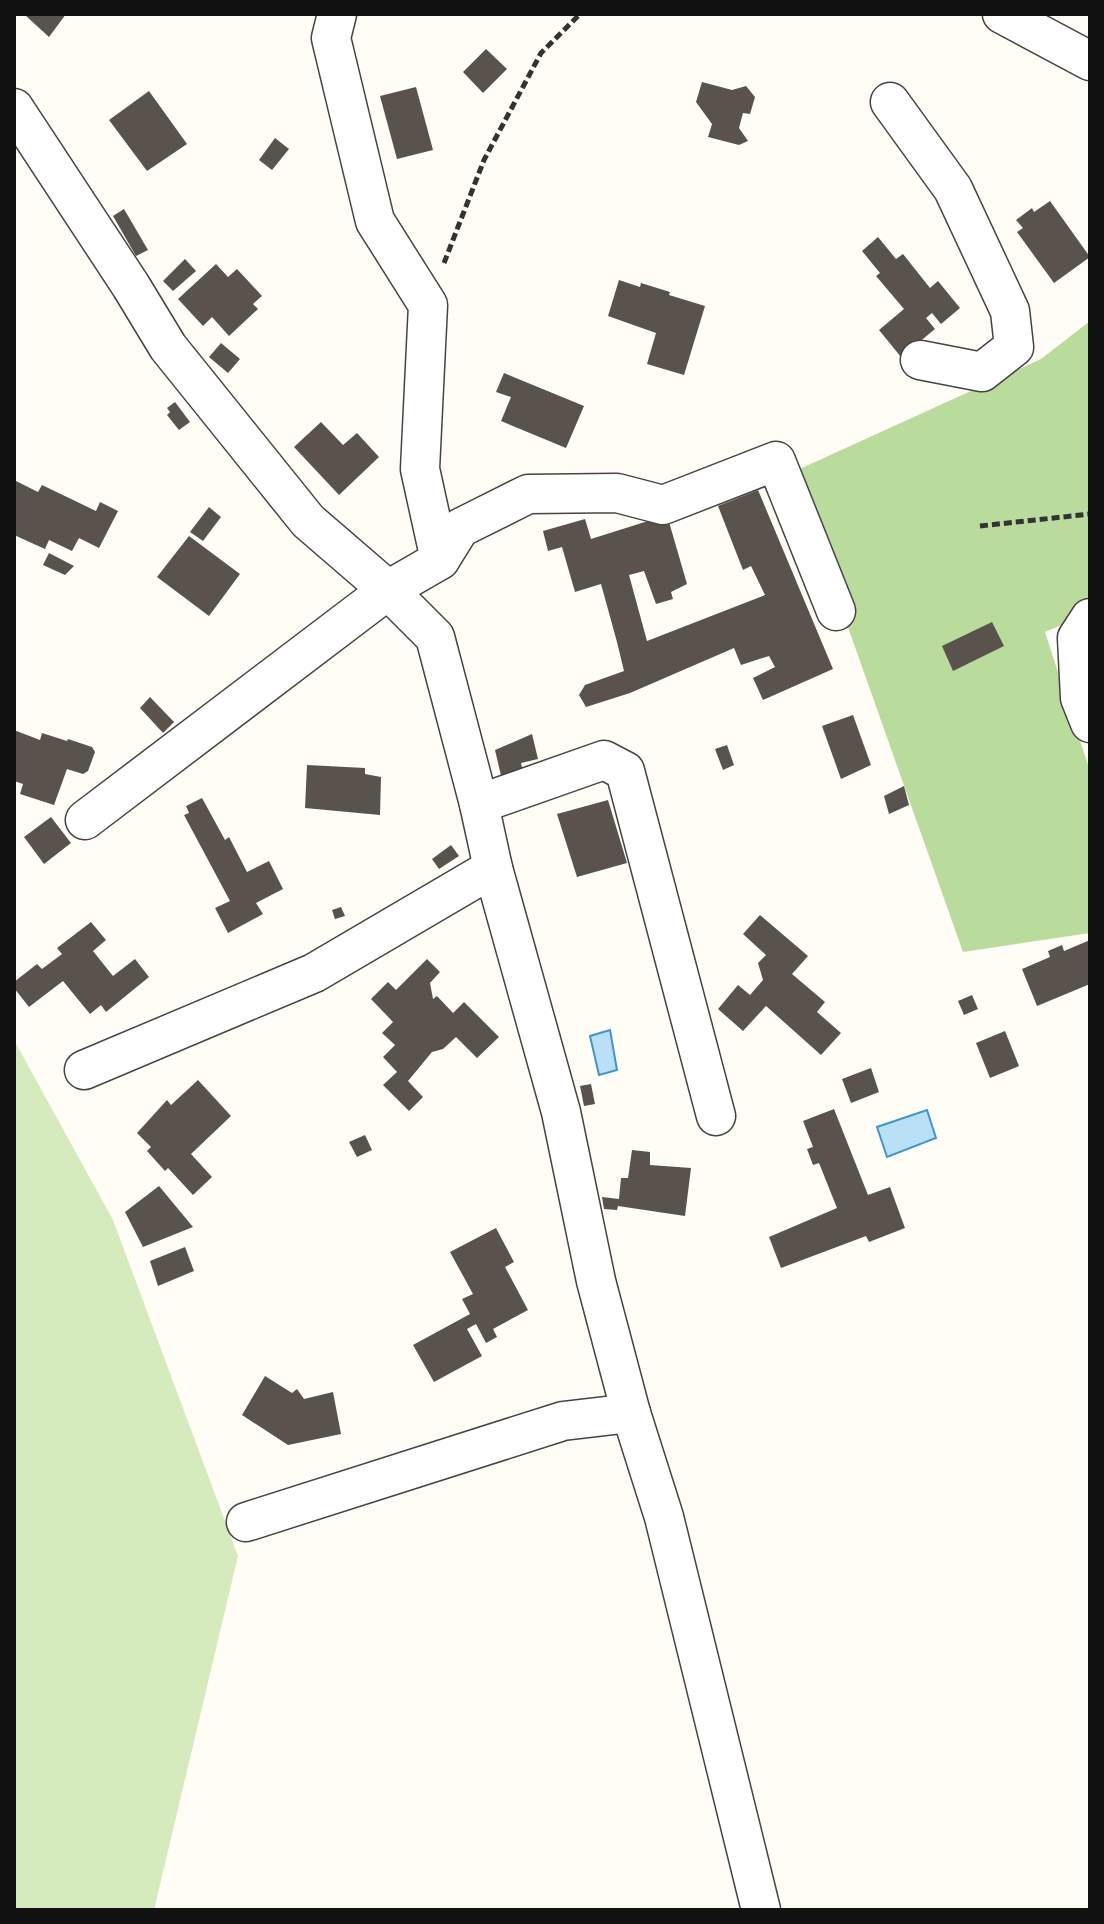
<svg xmlns="http://www.w3.org/2000/svg" width="1104" height="1924" viewBox="0 0 1104 1924" font-family="'Libre Baskerville',serif">
	<rect width="100%" height="100%" fill="#fffdf5"/>
	<polygon fill="#d5ebbd" points="14,1040 113,1220 238,1556 154,1910 14,1910"/>
	<polygon fill="#b9dc9c" points="1090,321 1090,613 1045,632 1090,771 1090,933 963,952 793,472 1041,359"/>
	<g fill="#b9e0f7" stroke="#3f96cf" stroke-width="2">
		<polygon points="610,1030 617,1070 599,1075 590,1036"/>
		<polygon points="927,1110 936,1138 887,1157 877,1127"/>
	</g>
	<g fill="#5a524d">
		<polygon points="28,14 66,14 49,37 26,16"/>
		<polygon points="486,49 507,69 483,93 463,72"/>
		<polygon points="702,82 732,90 746,86 755,97 750,114 743,113 739,128 748,141 739,145 708,137 712,124 696,102"/>
		<polygon points="416,87 433,150 397,159 380,96"/>
		<polygon points="149,91 187,144 147,171 109,120"/>
		<polygon points="275,138 289,149 272,170 259,160"/>
		<polygon points="1050,201 1090,257 1054,283 1017,232 1023,228 1016,220 1032,208 1034,212"/>
		<polygon points="124,209 148,250 136,256 113,216"/>
		<polygon points="878,237 896,259 903,254 930,288 938,281 960,308 941,324 932,313 926,318 935,329 901,357 879,330 904,309 876,276 880,273 862,251"/>
		<polygon points="185,259 196,271 173,291 163,281"/>
		<polygon points="216,264 228,277 237,269 262,296 253,304 258,309 229,336 212,317 203,326 178,299"/>
		<polygon points="619,280 640,287 641,283 670,292 669,295 705,306 684,375 647,364 656,333 608,316"/>
		<polygon points="221,343 240,359 228,373 209,357"/>
		<polygon points="504,373 584,406 566,448 501,421 511,397 496,392"/>
		<polygon points="175,402 190,422 179,430 167,415 170,412 167,408"/>
		<polygon points="321,422 343,445 357,433 379,457 339,495 294,447"/>
		<polygon points="14,480 38,492 42,485 96,511 100,502 118,511 99,548 79,538 72,551 49,540 45,549 14,535"/>
		<polygon points="758,490 833,669 763,700 753,678 775,667 769,656 741,665 734,648 630,693 586,707 579,695 585,685 624,671 617,642 601,584 575,592 562,547 548,551 543,531 585,519 591,539 667,515 687,584 671,592 673,599 656,604 644,571 629,575 647,641 765,595 751,566 743,570 718,506"/>
		<polygon points="209,507 221,517 203,541 190,532"/>
		<polygon points="189,536 240,574 209,616 157,577"/>
		<polygon points="49,553 74,566 65,575 43,565"/>
		<polygon points="992,622 1004,646 953,671 942,646"/>
		<polygon points="150,697 174,722 163,733 140,708"/>
		<polygon points="853,715 871,765 841,779 822,726"/>
		<polygon points="14,730 40,740 42,733 67,741 68,739 92,747 95,752 88,771 83,774 67,769 54,805 20,794 23,784 14,781"/>
		<polygon points="532,734 538,759 521,763 525,781 503,784 495,750"/>
		<polygon points="727,745 734,765 723,770 715,749"/>
		<polygon points="307,765 365,768 365,774 381,777 380,815 305,808"/>
		<polygon points="904,786 909,805 889,814 884,796"/>
		<polygon points="202,798 225,840 229,837 247,872 269,861 283,889 256,903 263,914 228,933 215,908 230,901 184,815 189,813 186,806"/>
		<polygon points="608,800 627,863 577,877 557,814"/>
		<polygon points="51,817 71,843 44,864 24,837"/>
		<polygon points="451,845 459,856 439,869 432,859"/>
		<polygon points="341,907 345,916 335,919 332,910"/>
		<polygon points="760,915 808,956 792,974 825,1002 817,1012 841,1033 821,1055 766,1006 743,1031 718,1009 738,985 750,995 763,980 758,963 766,955 743,934"/>
		<polygon points="91,922 106,940 93,951 113,976 135,959 149,977 106,1012 101,1005 90,1014 63,981 29,1007 14,988 14,982 37,964 42,969 62,954 57,948"/>
		<polygon points="1090,940 1090,984 1037,1006 1022,969 1050,957 1048,951 1062,945 1064,951"/>
		<polygon points="427,959 440,972 430,983 433,999 437,996 453,1013 464,1002 499,1037 477,1058 456,1037 443,1049 432,1052 408,1081 423,1097 409,1111 383,1085 397,1072 383,1057 395,1045 382,1033 393,1022 371,999 388,982 396,990"/>
		<polygon points="972,995 978,1009 964,1015 958,1001"/>
		<polygon points="1005,1031 1019,1066 990,1078 976,1043"/>
		<polygon points="871,1068 879,1092 851,1103 842,1079"/>
		<polygon points="198,1080 231,1116 191,1154 212,1177 193,1195 168,1168 165,1171 147,1151 151,1147 137,1133 167,1100 171,1105"/>
		<polygon points="591,1084 595,1104 584,1106 580,1086"/>
		<polygon points="834,1109 868,1195 890,1187 905,1228 869,1242 866,1236 781,1268 769,1237 837,1208 819,1163 813,1165 807,1149 813,1147 803,1121"/>
		<polygon points="365,1135 372,1150 357,1157 349,1142"/>
		<polygon points="632,1150 650,1152 650,1165 691,1168 685,1216 618,1206 617,1210 604,1209 602,1197 619,1199 621,1178 628,1178"/>
		<polygon points="159,1186 193,1227 143,1247 125,1212"/>
		<polygon points="496,1228 514,1262 505,1267 528,1310 493,1329 497,1337 486,1343 476,1324 467,1329 482,1356 434,1382 413,1345 470,1314 462,1299 473,1294 450,1252"/>
		<polygon points="185,1247 194,1271 158,1286 150,1261"/>
		<polygon points="265,1376 292,1393 297,1389 304,1399 333,1392 341,1434 288,1445 242,1415"/>
	</g>
	<g fill="none" stroke-linecap="round" stroke-linejoin="round">
		<g stroke="#444" stroke-width="41">
			<g id="minor">
				<polyline points="337,14 331,38 375,221 428,305 420,469 440,560"/>
				<polyline points="1002,14 1090,61"/>
				<polyline points="890,102 953,189 1010,311 1014,347 982,372 920,360"/>
				<polyline points="14,108 131,286 168,347 308,521 388,590 435,637 479,804 493,868 561,1112 596,1281 631,1413 664,1517 761,1910"/>
				<polyline points="1090,618 1077,638 1080,698 1090,723"/>
				<polyline points="479,804 604,760 625,771 716,1116"/>
				<polyline points="85,820 388,590 440,560 460,528 528,494 617,493 663,505 776,461 836,611"/>
				<polyline points="84,1070 314,973 493,868"/>
				<polyline points="246,1522 563,1421 631,1413"/>
			</g>
		</g>
		<g stroke="#333" stroke-width="5" stroke-dasharray="8 4" stroke-linecap="butt">
			<polyline points="444,263 484,160 541,53 580,14"/>
			<polyline points="980,526 1090,514"/>
		</g>
		<use href="#minor" stroke="#fff" stroke-width="38"/>
	</g>
	<rect width="1104" height="1924" fill="none" stroke="#111111" stroke-width="32"/>
</svg>
